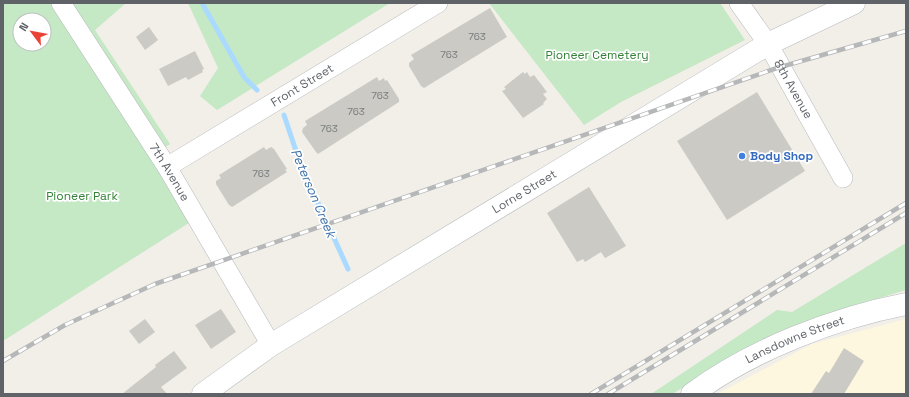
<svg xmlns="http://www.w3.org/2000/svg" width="909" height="397" viewBox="0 0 909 397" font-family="'Space Grotesk',sans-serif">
	<rect width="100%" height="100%" fill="#f1efe8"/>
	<polygon fill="#fef7e0" points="906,319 906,394 717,394 812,344"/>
	<g fill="#c5e8c5" fill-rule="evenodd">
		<path d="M3 3H126L95 30 170 144 152 156 192 221 3 341ZM20 20H44V44H20Z"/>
		<polygon points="188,3 390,3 217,110 200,96 218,68"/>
		<polygon points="489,3 720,3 745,40 621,102 584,125"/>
		<polygon points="906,243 906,290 833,312 759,342 672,394 651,394 777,310 792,312"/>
	</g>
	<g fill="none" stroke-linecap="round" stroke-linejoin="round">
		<g stroke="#aadaff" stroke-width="5">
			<polyline points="202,3 244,77 257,90"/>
			<polyline points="284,115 300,163 348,269"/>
		</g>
	</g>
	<g fill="#cccac5">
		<polygon points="490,8 507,37 424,88 421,86 409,66 409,63 414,59 411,55"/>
		<polygon points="149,27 158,40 145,50 136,37"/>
		<polygon points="195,51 204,69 202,70 203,72 188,80 186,77 168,86 159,69"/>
		<polygon points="523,72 525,74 527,72 530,77 534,75 547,92 543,94 547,99 543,103 544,104 523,118 502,91 506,89 504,87"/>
		<polygon points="377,77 379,81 384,78 385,81 387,80 399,99 399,102 318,154 316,152 302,132 303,128 307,125 305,121"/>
		<polygon points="757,92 805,171 727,220 677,141"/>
		<polygon points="264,147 266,150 271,147 274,149 287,169 285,170 287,172 232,207 229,205 216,184 216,181 221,178 219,175"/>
		<polygon points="589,187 626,246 607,257 605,258 601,252 585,262 583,259 577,262 547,213"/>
		<polygon points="221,309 236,332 211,349 195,325"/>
		<polygon points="145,319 155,332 139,344 129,331"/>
		<polygon points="844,348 864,361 844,394 811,394 826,371 829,373"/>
		<polygon points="174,351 187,368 161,387 167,394 122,394 156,367 155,365"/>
	</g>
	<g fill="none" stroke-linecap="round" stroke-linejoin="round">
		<g stroke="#b5b8bc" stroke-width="20">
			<g id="street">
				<path id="s1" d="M61 3 167 167 271 345"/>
				<path id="s2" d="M739 3 768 44 843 178"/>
				<path id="s3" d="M167 167 438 3"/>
			</g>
		</g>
		<g stroke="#b6babf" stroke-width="23">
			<g id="secondary">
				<path id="s4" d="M203 394 271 345 768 44 854 3"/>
				<path id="s5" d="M692 394C751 350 834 318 906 304"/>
			</g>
		</g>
		<use href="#street" stroke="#fff" stroke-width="19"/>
		<use href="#secondary" stroke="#fff" stroke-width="22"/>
		<g stroke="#b6b7b8" stroke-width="4.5">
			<g id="rail">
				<polyline points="3,361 65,325 155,284 777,68 906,31"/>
				<polyline points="591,394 906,203"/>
				<polyline points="608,394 906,213"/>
			</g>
		</g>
		<use href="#rail" stroke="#fff" stroke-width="3" stroke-dasharray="9" stroke-linecap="butt"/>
	</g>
	<circle fill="#3f7fe0" stroke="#fff" stroke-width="1.5" cx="742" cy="156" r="4"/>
	<g text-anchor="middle" stroke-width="3.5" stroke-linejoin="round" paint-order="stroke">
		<g font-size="10" fill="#7a7d7f">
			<text x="477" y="40">763</text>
			<text x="449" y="58">763</text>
			<text x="380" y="99">763</text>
			<text x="356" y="115">763</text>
			<text x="329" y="132">763</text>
			<text x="261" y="177">763</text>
		</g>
		<g font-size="12" fill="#348238" stroke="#fff">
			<text x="597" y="59">Pioneer Cemetery</text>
			<text x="82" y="200">Pioneer Park</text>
		</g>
		<g font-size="12" fill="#5f6368" stroke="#fff">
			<text dy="4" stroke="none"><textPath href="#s3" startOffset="158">Front Street</textPath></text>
			<text dy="4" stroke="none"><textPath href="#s2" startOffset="102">8th Avenue</textPath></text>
			<text dy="4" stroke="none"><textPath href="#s1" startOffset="201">7th Avenue</textPath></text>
			<text dy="4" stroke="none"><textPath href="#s4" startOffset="380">Lorne Street</textPath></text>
			<text dy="4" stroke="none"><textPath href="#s5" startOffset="117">Lansdowne Street</textPath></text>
		</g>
		<g font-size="12" font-weight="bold" fill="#366cbe" stroke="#fff" text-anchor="start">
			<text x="750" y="160">Body Shop</text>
		</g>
		<g font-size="13" font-style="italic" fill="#4174aa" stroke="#fff">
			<text transform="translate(314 193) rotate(67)" y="5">Peterson Creek</text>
		</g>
	</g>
	<rect width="909" height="397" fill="none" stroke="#5f6368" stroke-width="8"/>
	<g transform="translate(32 32) rotate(302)"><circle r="19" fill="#ffffff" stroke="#bfc1c3"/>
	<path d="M0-3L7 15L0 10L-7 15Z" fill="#ea4335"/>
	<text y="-6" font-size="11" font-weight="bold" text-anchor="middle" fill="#5f6368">N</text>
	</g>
</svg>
